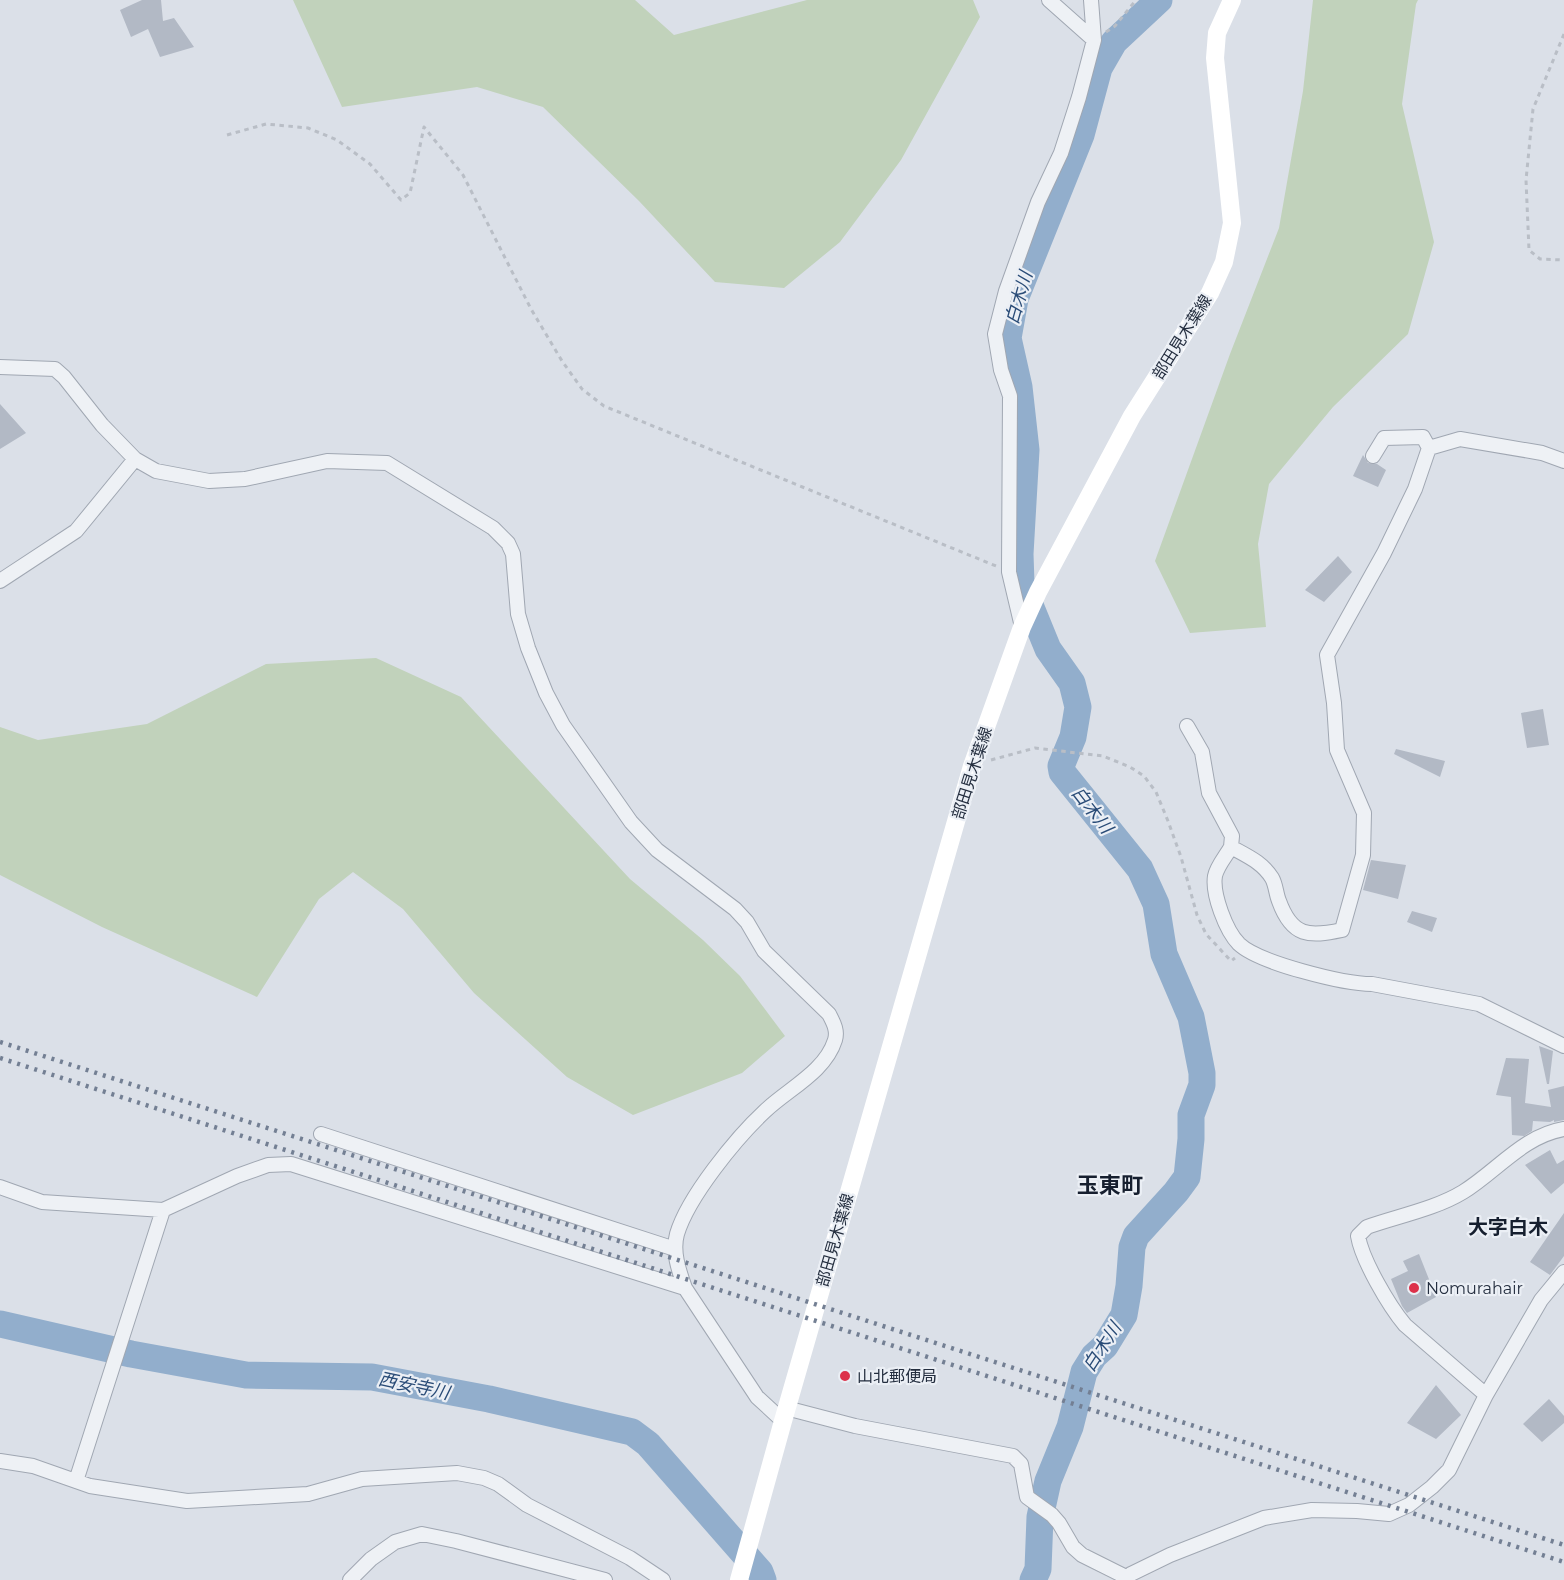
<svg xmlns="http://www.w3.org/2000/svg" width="1564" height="1580" font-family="Montserrat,'Noto Sans JP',sans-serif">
	<rect width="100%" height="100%" fill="#dbe0e8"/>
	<path fill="#c1d2bb" d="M293,0H635L674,35L807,0H973L980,17L901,160L840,242L784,288L715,282L639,201L543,107L477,87L342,107Z
		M1313,0H1418L1416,4L1402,104L1434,242L1408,334L1333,407L1269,484L1258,544L1266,627L1190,633L1155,561L1230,354L1279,228L1303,91Z
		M376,658L461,697L630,879L703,940L740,976L785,1036L742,1073L633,1115L567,1077L474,993L403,909L353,872L319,899L257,997L102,927L0,875V727L38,740L147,724L266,664Z"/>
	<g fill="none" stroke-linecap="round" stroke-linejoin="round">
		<path stroke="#92aecc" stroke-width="27" d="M0,1324L131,1354L246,1375L372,1377L489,1399L632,1432L648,1444L760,1572L763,1580
			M1033,1580L1038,1569L1040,1517L1048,1481L1070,1427L1084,1372L1094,1356L1105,1346L1124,1315L1129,1286L1132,1247L1136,1236L1176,1192L1187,1177L1191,1139V1115L1202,1085V1073L1191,1017L1164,954L1156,904L1140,869L1062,772L1061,766L1073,737L1078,707L1072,683L1048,649L1021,583L1020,554L1026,450L1019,387L1008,338L1015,299L1081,135L1099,68L1114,42L1159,0"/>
	</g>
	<path fill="#b2b9c5" d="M142,0H161L163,21L174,18L194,47L160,57L148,29L131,37L120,10Z
		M0,404L26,433L0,449Z
		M1363,455L1368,463L1377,464L1386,470L1378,487L1353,476Z
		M1338,556L1352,572L1324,602L1305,590Z
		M1543,709L1549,745L1527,748L1521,713Z
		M1396,749L1445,761L1440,777L1394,754Z
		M1371,860L1406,865L1398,899L1363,890Z
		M1412,911L1437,918L1432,932L1407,922Z
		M1539,1046L1553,1051L1549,1084H1547Z
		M1506,1058L1529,1059L1525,1103L1551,1107L1548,1090L1564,1086V1120L1554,1122V1120L1550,1122L1533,1121L1532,1131L1524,1136L1512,1135L1511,1097L1496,1095Z
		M1550,1150L1557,1164L1564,1160V1183L1551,1194L1525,1165Z
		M1564,1213V1256L1550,1275L1530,1262Z
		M1419,1254L1436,1297L1407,1313L1402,1306L1391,1279L1408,1271L1403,1261Z
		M1436,1385L1461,1415L1436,1439L1407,1423Z
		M1549,1399L1564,1416V1423L1542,1442L1523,1424Z"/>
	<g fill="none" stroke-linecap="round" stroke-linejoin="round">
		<g stroke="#a0a7b2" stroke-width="16">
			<path id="minor" d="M1049,0L1094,40
				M0,367L55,369L64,377L102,425L135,459L156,471L209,481L245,479L327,461L387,463L493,528L508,543L513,554L518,614L528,648L546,693L563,725L631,822L657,850L735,909L747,922L764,951L829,1014C833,1022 838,1030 835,1040C825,1072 788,1089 765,1111C736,1138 688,1197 677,1234C672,1252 679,1271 685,1288L757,1397L783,1421
				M1373,456L1384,438L1423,437L1429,448
				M1564,461L1542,453L1460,439L1429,448L1415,489L1384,553L1327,655L1334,703L1337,750L1364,813L1363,855L1342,930C1309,937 1292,937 1279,901C1276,894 1276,885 1272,878C1262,862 1247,856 1231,847C1226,856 1217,866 1215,876C1212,894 1226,931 1239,944C1259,963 1344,984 1372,984L1479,1004L1564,1046
				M0,581L76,531L135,459
				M1022,627L1009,572L1010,396L1001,370L995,334L1006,291L1038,202L1061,153L1079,97L1094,40L1091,0
				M1187,726L1202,752L1209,793L1232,836L1231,847
				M321,1134L675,1249
				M0,1187L42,1202L163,1210L237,1176L268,1165L291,1164L685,1288
				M1486,1395L1405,1325C1389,1306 1362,1260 1358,1236L1367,1227C1398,1216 1435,1209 1463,1192C1497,1171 1523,1136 1564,1129
				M786,1408L855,1426L1013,1456L1021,1464L1027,1497L1052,1515L1059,1523L1073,1547L1082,1555L1126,1577
				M0,1461L33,1466L90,1486L187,1501L308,1494L362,1479L457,1473L484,1478L498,1484L527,1505L630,1558L663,1580
				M76,1481L163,1210
				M350,1580L371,1559L395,1542L422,1534L456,1541L605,1580
				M1123,1580L1131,1574L1170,1555L1264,1518L1312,1510L1357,1511L1389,1514L1409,1505L1432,1487L1449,1470L1486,1395L1541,1300L1564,1272"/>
		</g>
		<path stroke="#b9bec6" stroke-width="3" stroke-dasharray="4.5 4.5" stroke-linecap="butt" d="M1106,32L1115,26L1136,0
			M1564,34L1533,109L1526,180L1529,250L1540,259L1564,260
			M227,135L266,124L308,128L337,140L370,164L401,200L410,193L424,127L463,175L531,309L562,361L582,389L604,406L996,566
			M991,760L1035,748L1103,756L1130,767L1144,776L1156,792L1168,821L1181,857L1197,915L1206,934L1231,961L1235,958"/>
		<use href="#minor" stroke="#eef1f5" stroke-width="14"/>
		<path stroke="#fff" stroke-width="18" d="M739,1580L783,1421L972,766L1022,627L1038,592L1132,416L1210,293L1224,262L1232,223L1215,58L1217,33L1232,0"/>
		<path stroke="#737f93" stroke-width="4.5" stroke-dasharray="3 6" stroke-linecap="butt" d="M0,1042L1564,1545
			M0,1058L1564,1562"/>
	</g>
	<g fill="#dc314a" stroke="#ebeff5" stroke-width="2">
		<circle cx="1414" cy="1288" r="6"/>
		<circle cx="845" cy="1376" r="6"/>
	</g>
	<g text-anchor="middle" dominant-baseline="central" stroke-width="4.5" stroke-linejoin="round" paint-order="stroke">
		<g font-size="16" fill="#242e3f" stroke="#ebeff5">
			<text transform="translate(1182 337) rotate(-58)">部田見木葉線</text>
			<text transform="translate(972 773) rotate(-72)">部田見木葉線</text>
			<text transform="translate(835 1240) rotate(-74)">部田見木葉線</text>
		</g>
		<g font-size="16" fill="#242e3f" stroke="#ebeff5" text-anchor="start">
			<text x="1426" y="1288">Nomurahair</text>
			<text x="857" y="1376">山北郵便局</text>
		</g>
		<g font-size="18" font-style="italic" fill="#2a4c77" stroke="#ebeff5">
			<text transform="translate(1019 298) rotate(-74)">白木川</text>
			<text transform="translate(1092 810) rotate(52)">白木川</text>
			<text transform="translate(1102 1347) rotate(-57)">白木川</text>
			<text transform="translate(414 1386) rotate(12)">西安寺川</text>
		</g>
		<g font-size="20" font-weight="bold" fill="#161f2f" stroke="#ebeff5">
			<text x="1508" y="1227">大字白木</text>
		</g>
		<g font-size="22" font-weight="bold" fill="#161f2f" stroke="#ebeff5">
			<text x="1110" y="1185">玉東町</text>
		</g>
	</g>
</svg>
